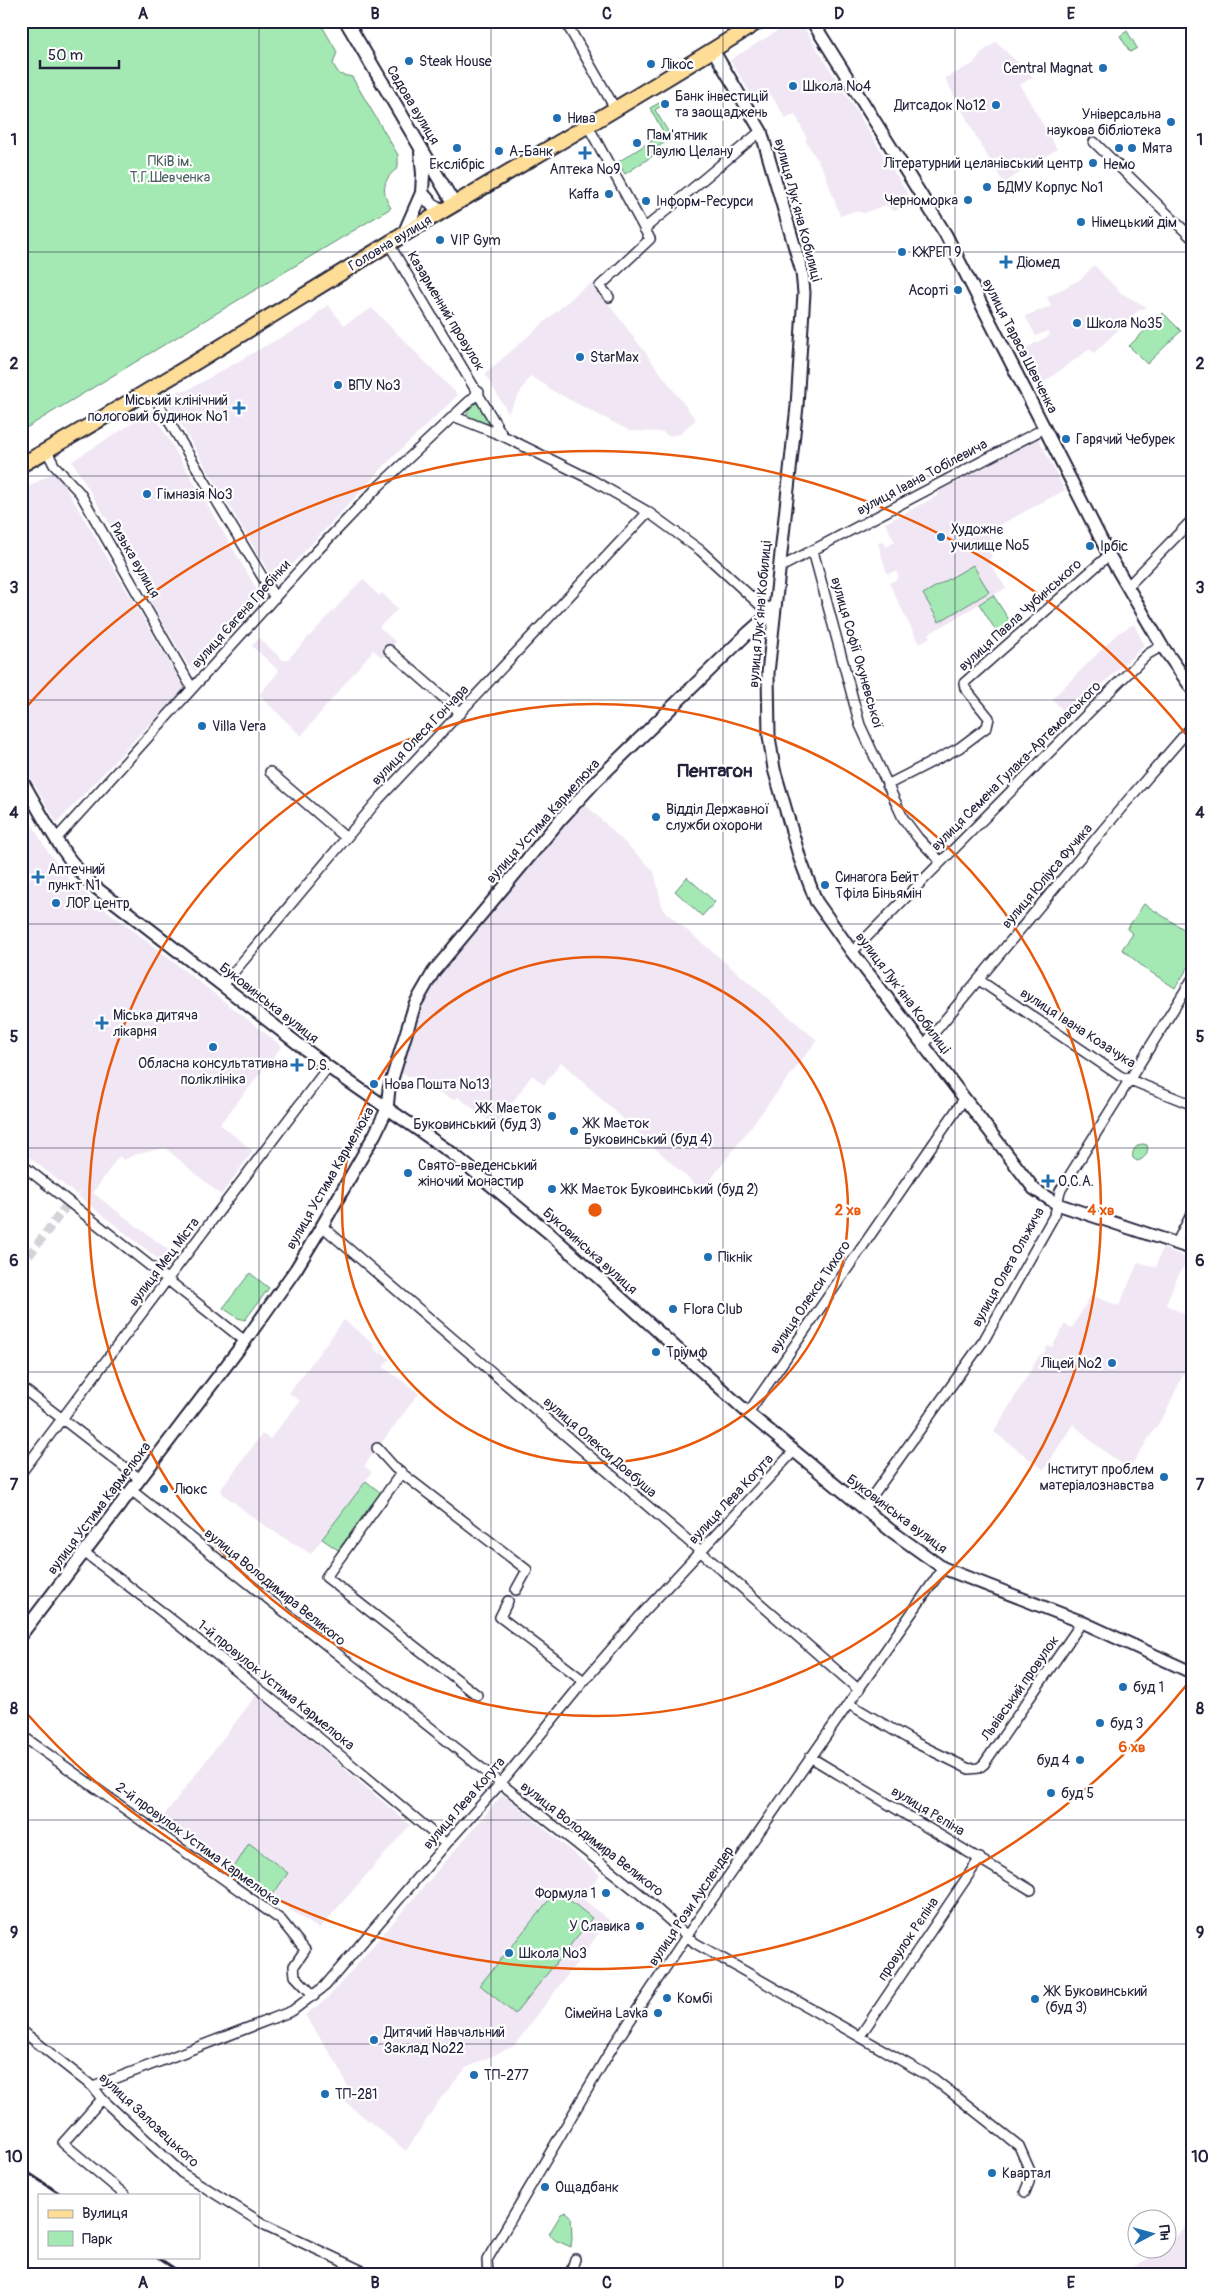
<svg xmlns="http://www.w3.org/2000/svg" width="1214" height="2296" font-family="Pangolin,sans-serif">
	<rect width="100%" height="100%" fill="#fff"/>
	<filter id="ink" filterUnits="userSpaceOnUse"><feTurbulence type="fractalNoise" baseFrequency=".02" numOctaves="2"/><feDisplacementMap in="SourceGraphic" scale="10" xChannelSelector="R" yChannelSelector="G"/><feConvolveMatrix kernelMatrix="1 2 1 2 8 2 1 2 1" color-interpolation-filters="sRGB"/></filter>
	<g filter="url(#ink)">
		<path fill="#f1e7f4" d="M793,21H800L913,202L894,211L885,205L865,213L855,211L840,216L824,171L805,140L807,139L795,114L786,119L771,95L757,104L730,60Z
			M996,42L1033,77L1020,85L1057,149L1004,183L981,146L945,78L973,64L982,52Z
			M1094,265L1121,293L1147,307L1138,311L1094,353L1090,349L1037,387L1019,352L1050,335L1048,331L1036,336L1025,316L1051,306L1047,297L1081,279Z
			M593,283L696,420L682,431V434L668,436L663,432L630,431L547,388V386L530,376L508,413L485,374L582,289Z
			M328,305L344,325L372,308L458,395L389,461L275,583L168,403L176,393L180,390L186,391L265,346L312,321L318,312Z
			M152,411L262,598L195,672L188,665L148,598L152,595L72,461Z
			M1038,438L1065,490L987,532L994,545L987,549L992,557L988,560L1006,588L929,634L930,637L919,644L889,583L899,578L896,571L887,574L878,543L884,541L886,547L895,542L885,523L939,495L937,491Z
			M56,471L185,689L141,733L57,823L21,762V491Z
			M363,579L379,596L382,593L398,609L379,627L396,642L383,658L373,650L301,736L259,695L279,671L252,646L259,638L283,660H287Z
			M1134,624L1143,642V647L1097,689L1070,718L1052,699L1118,633Z
			M580,799L654,871L663,910L817,1040L702,1191L561,1062L544,1085L532,1075L496,1126L458,1097L454,1100L412,1077L395,1071L416,1005L435,972Z
			M21,805L47,850L73,884L282,1046L220,1124L253,1151L221,1195L165,1148L134,1155L124,1160L119,1156L93,1193L175,1255L167,1266L78,1196L81,1191L77,1195L21,1151Z
			M1162,1248L1188,1258L1176,1280L1166,1305L1193,1318L1191,1335L1193,1353L1166,1412L1129,1469L1096,1445L1073,1424L1044,1470L994,1432L1039,1356L1043,1354L1048,1346L1052,1347L1065,1324L1072,1328L1091,1295L1119,1306L1138,1262L1156,1267Z
			M344,1320L375,1345L373,1347L380,1354L382,1352L390,1359L383,1367L419,1393L364,1466L372,1472L311,1554L263,1525L223,1494L221,1489L262,1434L270,1439L300,1401L289,1393Z
			M257,1694L410,1825L319,1929L159,1822Z
			M503,1794L600,1875L583,1899L609,1920L514,2046L466,2068L441,2098L406,2151L344,2101L349,2092L339,2067L305,2015L328,1998Z
			M1193,2218V2275H1120L1166,2248Z"/>
		<path fill="#a4e9b4" stroke="#638678" d="M21,21H319L337,52L333,64L339,74L352,77L398,155V168C382,179 381,193 391,208L21,431Z
			M1127,31L1137,48L1130,52L1120,36Z
			M659,103L661,106L655,110L672,138L651,151L654,155L625,174L618,162L664,133L650,108Z
			M1163,313L1181,331L1147,364L1129,346Z
			M475,403H479L490,425L468,417L467,411Z
			M973,565L989,592L939,622L923,594Z
			M993,595L1013,626L1000,637L979,604Z
			M687,877L715,902L702,916L675,891Z
			M1144,904L1193,935V960L1175,988L1143,967L1122,949L1133,934L1127,929Z
			M1143,1144L1147,1145C1149,1153 1145,1159 1137,1161L1133,1158C1131,1151 1137,1144 1143,1144Z
			M250,1273L269,1288L245,1320L238,1318L223,1308Z
			M366,1481L381,1493L338,1550L322,1539Z
			M249,1843L288,1873L271,1897L232,1871Z
			M557,1890L592,1918L515,2014L480,1985Z
			M566,2212L571,2216L572,2238L571,2247L555,2240L549,2234L561,2214Z"/>
		<g fill="none" stroke-linecap="round" stroke-linejoin="round">
			<path stroke="#6e8caf" stroke-width="3" d="M1188,2275L1193,2272"/>
			<path stroke="#d3d3d8" stroke-width="9" stroke-dasharray="9 4.5" stroke-linecap="butt" d="M21,1266L69,1202"/>
			<g stroke="#22223b" stroke-width="12">
				<path id="minor" d="M565,21L616,110
					M588,126L650,239L600,286L609,297
					M1094,142L1193,239
					M644,229L761,131
					M389,244L503,436
					M150,390L275,598
					M453,416L503,436L592,480L648,512L700,550L760,605L775,609
					M47,451L54,465L80,493L192,688
					M813,551L860,725L903,818L918,838L941,862
					M779,568L1045,428
					M1128,586L1193,519
					M389,650L461,713
					M270,772L345,837
					M887,785L959,748L987,727L989,718L965,688L964,683L1109,555
					M57,838L314,554L377,488L479,392
					M852,952L1117,684L1148,654L1162,646
					M979,980L1120,1076L1193,1105
					M223,985L379,799L648,512
					M924,1045L1123,806L1193,725
					M21,1164L245,1341
					M322,1226L700,1551L859,1690
					M1177,1242L1193,1211
					M21,1387L140,1479
					M748,1413L964,1099
					M377,1448L395,1468L527,1570L516,1590
					M402,1472L326,1577L477,1695
					M21,1473L328,1067
					M131,1490L640,1894L695,1943L934,2079L1019,2146L1030,2171L1029,2182L1025,2192
					M863,1509L984,1340L1055,1214L1060,1191L1193,978
					M85,1553C209,1646 328,1744 446,1844
					M508,1601L500,1617L584,1681
					M849,1704L914,1742L969,1769L979,1768L984,1764L1082,1622
					M21,1735L281,1920L305,1950L294,1966L295,1976L314,1996
					M810,1757L1031,1890
					M21,2030L93,2087L102,2099L182,2173L265,2225L371,2275
					M860,2036L980,1858
					M93,2087L292,2011L325,1986L446,1844L500,1784L584,1681L640,1616L794,1451
					M102,2099L63,2143L125,2195
					M488,2275L487,2260L613,2046L688,1934L943,1568
					M570,2275L575,2259"/>
			</g>
			<g stroke="#22223b" stroke-width="15">
				<path id="tertiary" d="M812,21L946,235L1109,555L1162,646L1193,690
					M713,50L761,131L802,272L804,293L797,406L768,673L769,736L774,769L800,859L816,901L852,952L1034,1189L1057,1204L1193,1249
					M21,779C43,816 62,858 95,887L328,1067L453,1154L548,1232L748,1413L890,1530L943,1568L1082,1622L1193,1673
					M21,1635L245,1341L296,1269L322,1226L375,1134L387,1109L389,1089L415,1004L434,971L560,820L594,783L749,632L775,609"/>
			</g>
			<g stroke="#22223b" stroke-width="16">
				<path id="secondary" d="M346,21L454,204
					M422,193L434,207L445,210
					M404,234L422,193L423,174L421,152"/>
			</g>
			<g stroke="#22223b" stroke-width="18">
				<path id="primary" d="M21,465C152,391 278,311 406,233C524,162 643,95 759,21"/>
			</g>
			<use href="#minor" stroke="#fff" stroke-width="9"/>
			<use href="#tertiary" stroke="#fff" stroke-width="11"/>
			<use href="#secondary" stroke="#fff" stroke-width="12"/>
			<use href="#primary" stroke="#fedd96" stroke-width="14"/>
			<path stroke="#22223b" stroke-width="3" d="M21,2168L62,2195
				M157,2257L184,2275"/>
		</g>
	</g>
	<path fill="none" stroke="#22223b" stroke-width="1" stroke-opacity="0.55" d="M259,21V2275M491,21V2275M723,21V2275M955,21V2275M21,252H1193M21,476H1193M21,700H1193M21,924H1193M21,1148H1193M21,1372H1193M21,1596H1193M21,1820H1193M21,2044H1193"/>
	<g fill="none" stroke="#e8590c" stroke-width="2.5">
		<circle cx="595" cy="1210" r="253"/>
		<circle cx="595" cy="1210" r="506"/>
		<path d="M1189 1682A759 759 0 0 1 22 1708M22 712A759 759 0 0 1 1189 738"/>
	</g>
	<g fill="#1f6fb2" stroke="#fff" stroke-width="2">
		<circle cx="409" cy="61" r="5"/>
		<circle cx="651" cy="64" r="5"/>
		<circle cx="1103" cy="68" r="5"/>
		<circle cx="793" cy="86" r="5"/>
		<circle cx="665" cy="104" r="5"/>
		<circle cx="996" cy="105" r="5"/>
		<circle cx="557" cy="118" r="5"/>
		<circle cx="1171" cy="122" r="5"/>
		<circle cx="637" cy="143" r="5"/>
		<circle cx="457" cy="148" r="5"/>
		<circle cx="1119" cy="148" r="5"/>
		<circle cx="1132" cy="148" r="5"/>
		<circle cx="499" cy="151" r="5"/>
		<path d="M582.5 145.5h5v5h5v5h-5v5h-5v-5h-5v-5h5z"/>
		<circle cx="1093" cy="163" r="5"/>
		<circle cx="987" cy="187" r="5"/>
		<circle cx="609" cy="194" r="5"/>
		<circle cx="968" cy="200" r="5"/>
		<circle cx="646" cy="201" r="5"/>
		<circle cx="1081" cy="222" r="5"/>
		<circle cx="440" cy="240" r="5"/>
		<circle cx="902" cy="252" r="5"/>
		<path d="M1003.5 254.5h5v5h5v5h-5v5h-5v-5h-5v-5h5z"/>
		<circle cx="958" cy="290" r="5"/>
		<circle cx="1077" cy="323" r="5"/>
		<circle cx="580" cy="357" r="5"/>
		<circle cx="338" cy="385" r="5"/>
		<path d="M236.5 400.5h5v5h5v5h-5v5h-5v-5h-5v-5h5z"/>
		<circle cx="1066" cy="439" r="5"/>
		<circle cx="147" cy="494" r="5"/>
		<circle cx="941" cy="537" r="5"/>
		<circle cx="1090" cy="546" r="5"/>
		<circle cx="202" cy="726" r="5"/>
		<circle cx="656" cy="817" r="5"/>
		<path d="M35.5 869.5h5v5h5v5h-5v5h-5v-5h-5v-5h5z"/>
		<circle cx="825" cy="885" r="5"/>
		<circle cx="56" cy="903" r="5"/>
		<path d="M99.5 1015.5h5v5h5v5h-5v5h-5v-5h-5v-5h5z"/>
		<circle cx="213" cy="1047" r="5"/>
		<path d="M294.5 1057.5h5v5h5v5h-5v5h-5v-5h-5v-5h5z"/>
		<circle cx="374" cy="1084" r="5"/>
		<circle cx="552" cy="1116" r="5"/>
		<circle cx="574" cy="1131" r="5"/>
		<circle cx="408" cy="1173" r="5"/>
		<path d="M1045.5 1173.5h5v5h5v5h-5v5h-5v-5h-5v-5h5z"/>
		<circle cx="552" cy="1189" r="5"/>
		<circle cx="708" cy="1257" r="5"/>
		<circle cx="673" cy="1309" r="5"/>
		<circle cx="656" cy="1352" r="5"/>
		<circle cx="1112" cy="1363" r="5"/>
		<circle cx="1164" cy="1477" r="5"/>
		<circle cx="164" cy="1489" r="5"/>
		<circle cx="1123" cy="1687" r="5"/>
		<circle cx="1100" cy="1723" r="5"/>
		<circle cx="1080" cy="1760" r="5"/>
		<circle cx="1051" cy="1793" r="5"/>
		<circle cx="606" cy="1893" r="5"/>
		<circle cx="640" cy="1926" r="5"/>
		<circle cx="509" cy="1953" r="5"/>
		<circle cx="667" cy="1998" r="5"/>
		<circle cx="1035" cy="1999" r="5"/>
		<circle cx="658" cy="2013" r="5"/>
		<circle cx="374" cy="2040" r="5"/>
		<circle cx="474" cy="2075" r="5"/>
		<circle cx="325" cy="2094" r="5"/>
		<circle cx="992" cy="2173" r="5"/>
		<circle cx="545" cy="2187" r="5"/>
	</g>
	<g text-anchor="middle" dominant-baseline="central" stroke-width="4.5" stroke-linejoin="round" paint-order="stroke">
		<g font-size="14" fill="#22223b" stroke="#fff" text-anchor="start">
			<text x="419" y="61">Steak House</text>
			<text x="661" y="64">Лікос</text>
			<text x="1093" y="68" text-anchor="end">Central Magnat</text>
			<text x="803" y="86">Школа №4</text>
			<text x="675" y="96">Банк інвестицій<tspan x="675" dy="16">та заощаджень</tspan></text>
			<text x="986" y="105" text-anchor="end">Дитсадок №12</text>
			<text x="1161" y="114" text-anchor="end">Універсальна<tspan x="1161" dy="16">наукова бібліотека</tspan></text>
			<text x="567" y="118">Нива</text>
			<text x="647" y="135">Пам'ятник<tspan x="647" dy="16">Паулю Целану</tspan></text>
			<text x="1142" y="148">Мята</text>
			<text x="509" y="151">А-Банк</text>
			<text x="1083" y="163" text-anchor="end">Літературний целанівський центр</text>
			<text x="457" y="164" text-anchor="middle">Екслібріс</text>
			<text x="1119" y="164" text-anchor="middle">Немо</text>
			<text x="585" y="169" text-anchor="middle">Аптека №9</text>
			<text x="997" y="187">БДМУ Корпус №1</text>
			<text x="599" y="194" text-anchor="end">Kaffa</text>
			<text x="958" y="200" text-anchor="end">Черноморка</text>
			<text x="656" y="201">Інформ-Ресурси</text>
			<text x="1091" y="222">Німецький дім</text>
			<text x="450" y="240">VIP Gym</text>
			<text x="912" y="252">КЖРЕП 9</text>
			<text x="1017" y="262">Діомед</text>
			<text x="948" y="290" text-anchor="end">Асорті</text>
			<text x="1087" y="323">Школа №35</text>
			<text x="590" y="357">StarMax</text>
			<text x="348" y="385">ВПУ №3</text>
			<text x="228" y="400" text-anchor="end">Міський клінічний<tspan x="228" dy="16">пологовий будинок №1</tspan></text>
			<text x="1076" y="439">Гарячий Чебурек</text>
			<text x="157" y="494">Гімназія №3</text>
			<text x="951" y="529">Художнє<tspan x="951" dy="16">училище №5</tspan></text>
			<text x="1100" y="546">Ірбіс</text>
			<text x="212" y="726">Villa Vera</text>
			<text x="666" y="809">Відділ Державної<tspan x="666" dy="16">служби охорони</tspan></text>
			<text x="48" y="869">Аптечний<tspan x="48" dy="16">пункт N1</tspan></text>
			<text x="835" y="877">Синагога Бейт<tspan x="835" dy="16">Тфіла Біньямін</tspan></text>
			<text x="66" y="903">ЛОР центр</text>
			<text x="113" y="1015">Міська дитяча<tspan x="113" dy="16">лікарня</tspan></text>
			<text x="213" y="1063" text-anchor="middle">Обласна консультативна<tspan x="213" dy="16">поліклініка</tspan></text>
			<text x="307" y="1065">D.S.</text>
			<text x="384" y="1084">Нова Пошта №13</text>
			<text x="542" y="1108" text-anchor="end">ЖК Маєток<tspan x="542" dy="16">Буковинський (буд 3)</tspan></text>
			<text x="584" y="1123">ЖК Маєток<tspan x="584" dy="16">Буковинський (буд 4)</tspan></text>
			<text x="418" y="1165">Свято-введенський<tspan x="418" dy="16">жіночий монастир</tspan></text>
			<text x="1058" y="1181">О.С.А.</text>
			<text x="562" y="1189">ЖК Маєток Буковинський (буд 2)</text>
			<text x="718" y="1257">Пікнік</text>
			<text x="683" y="1309">Flora Club</text>
			<text x="666" y="1352">Тріумф</text>
			<text x="1102" y="1363" text-anchor="end">Ліцей №2</text>
			<text x="1154" y="1469" text-anchor="end">Інститут проблем<tspan x="1154" dy="16">матеріалознавства</tspan></text>
			<text x="174" y="1489">Люкс</text>
			<text x="1133" y="1687">буд 1</text>
			<text x="1110" y="1723">буд 3</text>
			<text x="1070" y="1760" text-anchor="end">буд 4</text>
			<text x="1061" y="1793">буд 5</text>
			<text x="596" y="1893" text-anchor="end">Формула 1</text>
			<text x="630" y="1926" text-anchor="end">У Славика</text>
			<text x="519" y="1953">Школа №3</text>
			<text x="1045" y="1991">ЖК Буковинський<tspan x="1045" dy="16">(буд 3)</tspan></text>
			<text x="677" y="1998">Комбі</text>
			<text x="648" y="2013" text-anchor="end">Сімейна Lavka</text>
			<text x="384" y="2032">Дитячий Навчальний<tspan x="384" dy="16">Заклад №22</tspan></text>
			<text x="484" y="2075">ТП-277</text>
			<text x="335" y="2094">ТП-281</text>
			<text x="1002" y="2173">Квартал</text>
			<text x="555" y="2187">Ощадбанк</text>
		</g>
		<g font-size="14" fill="#22223b" stroke="#fff">
			<text transform="translate(413 105) rotate(59)">Садова вулиця</text>
			<text transform="translate(798 210) rotate(75)">вулиця Лукʼяна Кобилиці</text>
			<text transform="translate(390 243) rotate(-31)">Головна вулиця</text>
			<text transform="translate(446 311) rotate(59)">Казарменний провулок</text>
			<text transform="translate(1020 346) rotate(63)">вулиця Тараса Шевченка</text>
			<text transform="translate(922 477) rotate(-28)">вулиця Івана Тобілевича</text>
			<text transform="translate(135 560) rotate(60)">Ризька вулиця</text>
			<text transform="translate(241 614) rotate(-48)">вулиця Євгена Гребінки</text>
			<text transform="translate(760 614) rotate(-85)">вулиця Лукʼяна Кобилиці</text>
			<text transform="translate(1020 615) rotate(-42)">вулиця Павла Чубинського</text>
			<text transform="translate(857 653) rotate(74)">вулиця Софії Окуневської</text>
			<text transform="translate(420 735) rotate(-46)">вулиця Олеся Гончара</text>
			<text transform="translate(1016 766) rotate(-45)">вулиця Семена Гулака-Артемовського</text>
			<text transform="translate(543 821) rotate(-48)">вулиця Устима Кармелюка</text>
			<text transform="translate(1047 876) rotate(-50)">вулиця Юліуса Фучика</text>
			<text transform="translate(903 993) rotate(53)">вулиця Лукʼяна Кобилиці</text>
			<text transform="translate(269 1003) rotate(38)">Буковинська вулиця</text>
			<text transform="translate(1078 1028) rotate(33)">вулиця Івана Козачука</text>
			<text transform="translate(330 1178) rotate(-60)">вулиця Устима Кармелюка</text>
			<text transform="translate(590 1251) rotate(42)">Буковинська вулиця</text>
			<text transform="translate(164 1262) rotate(-53)">вулиця Мец Міста</text>
			<text transform="translate(1008 1267) rotate(-61)">вулиця Олега Ольжича</text>
			<text transform="translate(810 1297) rotate(-56)">вулиця Олекси Тихого</text>
			<text transform="translate(600 1447) rotate(41)">вулиця Олекси Довбуша</text>
			<text transform="translate(731 1499) rotate(-47)">вулиця Лева Когута</text>
			<text transform="translate(99 1508) rotate(-53)">вулиця Устима Кармелюка</text>
			<text transform="translate(897 1514) rotate(37)">Буковинська вулиця</text>
			<text transform="translate(275 1587) rotate(39)">вулиця Володимира Великого</text>
			<text transform="translate(276 1685) rotate(39)">1-й провулок Устима Кармелюка</text>
			<text transform="translate(1020 1688) rotate(-55)">Львівський провулок</text>
			<text transform="translate(464 1803) rotate(-49)">вулиця Лева Когута</text>
			<text transform="translate(928 1811) rotate(31)">вулиця Рєпіна</text>
			<text transform="translate(592 1839) rotate(38)">вулиця Володимира Великого</text>
			<text transform="translate(198 1844) rotate(36)">2-й провулок Устима Кармелюка</text>
			<text transform="translate(691 1906) rotate(-56)">вулиця Рози Ауслендер</text>
			<text transform="translate(908 1939) rotate(-56)">провулок Рєпіна</text>
			<text transform="translate(149 2120) rotate(43)">вулиця Залозецького</text>
		</g>
		<g font-size="14" fill="#495e5f" stroke="#fff">
			<text x="170" y="161">ПКіВ ім.<tspan x="170" dy="16">Т.Г.Шевченка</tspan></text>
		</g>
		<g font-size="19" font-weight="bold" fill="#22223b" stroke="#fff">
			<text x="715" y="771">Пентагон</text>
		</g>
	</g>
	<circle cx="595" cy="1210" r="8" fill="#e8590c" stroke="#fff" stroke-width="2.5"/>
	<g font-size="15" text-anchor="middle" font-weight="bold" fill="#e8590c" stroke="#fff" stroke-width="4.5" stroke-linejoin="round" paint-order="stroke">
		<text x="848" y="1215">2 хв</text>
		<text x="1101" y="1215">4 хв</text>
		<text x="1132" y="1752">6 хв</text>
	</g>
	<rect width="1214" height="2296" fill="none" stroke="#fff" stroke-width="55"/>
	<rect x="38" y="2194" width="162" height="65" fill="#ffffff" stroke="#a7a7b1"/>
	<rect x="48" y="2210" width="25" height="8" fill="#fedd96" stroke="#a7a7b1"/>
	<text x="82" y="2218" font-size="15" fill="#22223b">Вулиця</text>
	<rect x="48" y="2231" width="25" height="15" fill="#a4e9b4" stroke="#a7a7b1"/>
	<text x="82" y="2244" font-size="15" fill="#22223b">Парк</text>
	<g transform="translate(1152 2234) rotate(84)"><circle r="24" fill="#ffffff" stroke="#a7a7b1"/>
	<path d="M0-4L9 19L0 12L-9 19Z" fill="#1f6fb2"/>
	<text y="-8" font-size="14" font-weight="bold" text-anchor="middle" fill="#22223b">Пн</text>
	</g>
	<path d="M40 60v8h79v-8" fill="none" stroke="#22223b" stroke-width="2.5"/>
	<text x="48" y="60" font-size="15" fill="#22223b" stroke="#ffffff" stroke-width="4" paint-order="stroke">50 m</text>
	<rect x="28" y="28" width="1158" height="2240" fill="none" stroke="#22223b" stroke-width="2"/>
	<g font-size="16" text-anchor="middle" font-weight="bold" fill="#22223b">
		<text x="143" y="19">A</text>
		<text x="375" y="19">B</text>
		<text x="607" y="19">C</text>
		<text x="839" y="19">D</text>
		<text x="1071" y="19">E</text>
		<text x="14" y="145">1</text>
		<text x="1200" y="145">1</text>
		<text x="14" y="369">2</text>
		<text x="1200" y="369">2</text>
		<text x="14" y="593">3</text>
		<text x="1200" y="593">3</text>
		<text x="14" y="818">4</text>
		<text x="1200" y="818">4</text>
		<text x="14" y="1042">5</text>
		<text x="1200" y="1042">5</text>
		<text x="14" y="1266">6</text>
		<text x="1200" y="1266">6</text>
		<text x="14" y="1490">7</text>
		<text x="1200" y="1490">7</text>
		<text x="14" y="1714">8</text>
		<text x="1200" y="1714">8</text>
		<text x="14" y="1938">9</text>
		<text x="1200" y="1938">9</text>
		<text x="14" y="2162">10</text>
		<text x="1200" y="2162">10</text>
		<text x="143" y="2288">A</text>
		<text x="375" y="2288">B</text>
		<text x="607" y="2288">C</text>
		<text x="839" y="2288">D</text>
		<text x="1071" y="2288">E</text>
	</g>
</svg>
